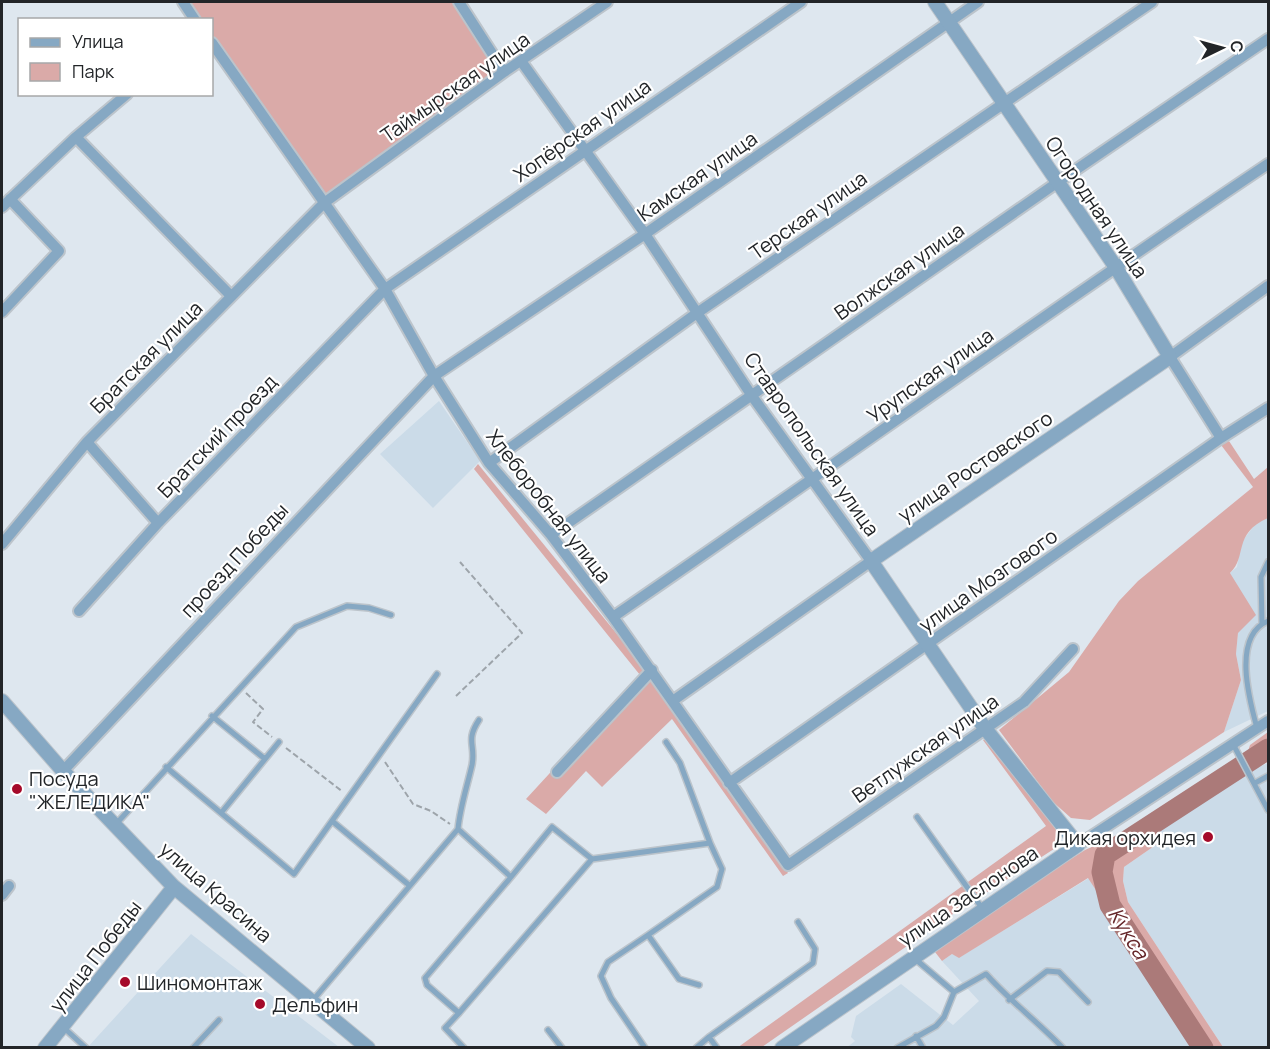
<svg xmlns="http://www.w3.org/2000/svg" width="1270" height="1049" font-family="Manrope,sans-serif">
	<rect width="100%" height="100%" fill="#dee7ef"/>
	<path fill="#cbdbe8" d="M439,401L480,461L433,508L380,454Z
		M1268,518V711L1224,732L1241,680L1236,654L1238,633L1230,573L1237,567L1241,543L1256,523Z
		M1268,763V1047H1223L1128,902L1123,881L1124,867L1160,842L1153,830L1240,775Z
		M1089,878L1198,1047L846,1048L855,1041L851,1037L856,1016L901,984L953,1025L979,1001L942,961L952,954L960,957Z
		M191,934L339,1047L87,1048Z"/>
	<path fill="#daaaa8" d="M187,2H456L499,69L325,197L212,37V20L200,19Z
		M1229,441L1254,479L1268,467V518C1232,534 1248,556 1230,573L1256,615L1238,633L1236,654L1241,680L1224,732L1090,820L1071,818L1052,801L999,730L1069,672L1119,601L1138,581L1253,487L1221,445Z
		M478,464L657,683L788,873L783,876L672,719L602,787L586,771L546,814L526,799L640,675L474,469Z
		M1268,732V744L1249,758L1247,754L1250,745Z
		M989,737L1055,827L1059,840L1057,847L953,914L762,1047L737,1048L1046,826L983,740Z
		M1148,821L1104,851L1098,861L1103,901L1088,878L959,958L952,954L942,961L935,952L945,940L1085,850Z
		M1153,830L1160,842L1124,867L1123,881L1128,902L1223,1047H1209L1117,905L1108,878V863L1121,849Z"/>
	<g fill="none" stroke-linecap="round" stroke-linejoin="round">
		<path stroke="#ab7a79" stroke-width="21" d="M1203,1048L1110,905L1102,872L1105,855L1268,749"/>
		<g stroke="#bcc4cb" stroke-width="8">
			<path id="service" d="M1262,624L1261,577L1268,562
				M212,716L265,759
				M1257,728C1249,699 1232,636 1268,621
				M666,742L680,763L710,843
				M1233,744L1268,810
				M166,767L294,874L437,674
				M1255,783L1268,776
				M221,813L279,742
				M917,817L982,908
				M332,821L409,885
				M116,824L296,627L347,606L369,608L391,615
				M458,829L511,877L425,978L427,985L459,1013L592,859L710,843L722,869L717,887L648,935L679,979L699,985
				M511,877L552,827L592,859
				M914,958L954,992
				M313,1000L458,829C460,807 467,787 472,765C476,745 465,741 479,720
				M1009,1000L1047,971L1059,972L1088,1002
				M459,1013L445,1028L464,1048
				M63,1027L86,1048
				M548,1030L562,1048
				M916,1036L923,1048
				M193,1048L219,1020
				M645,1048L611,998L601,976L608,962L648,935
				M696,1048L709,1037
				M717,1048L709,1037L813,963L815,949L798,922
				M897,1048L936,1026L944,1017L954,992L986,974C1010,1001 1038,1022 1063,1048"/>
		</g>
		<g stroke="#bcc4cb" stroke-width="14">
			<path id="minor" d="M183,2L195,20
				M459,2L504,72
				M212,43L385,289L434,376L489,463L551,535L613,617L788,865L1024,702L1073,649
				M521,61L645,234L752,396L871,561L674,700
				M76,137L231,296
				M2,207L76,137L127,94
				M2,312L59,251L10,199
				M1221,438L1170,357L1268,286
				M87,442L158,523
				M489,463L697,313L1152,2
				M551,535L1058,182L1268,39
				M2,544L87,442L324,203L504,72L607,2
				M79,611L158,523L385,289L801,2
				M613,617C832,467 1048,311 1268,164
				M63,771L434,376L645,234L978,2
				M557,772L652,670
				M729,783L1221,438L1268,408
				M1078,845L1268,721
				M2,895L9,886"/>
		</g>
		<g stroke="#bcc4cb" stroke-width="16">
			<path id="tertiary" d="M2,701L63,771L174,887L368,1048
				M45,1048L174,887
				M782,1048L1078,845L984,727L871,561L1170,357L1115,266L935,2"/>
		</g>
		<path stroke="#9da4aa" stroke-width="2" stroke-dasharray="6 3" stroke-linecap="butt" d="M246,693L263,709L253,722L272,737
			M456,696L522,633L460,562
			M286,748L343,792
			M385,762L413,804L431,811L450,824"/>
		<use href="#service" stroke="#86a8c3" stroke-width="5"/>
		<use href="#minor" stroke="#86a8c3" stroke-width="10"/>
		<use href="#tertiary" stroke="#86a8c3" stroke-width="14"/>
	</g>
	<g fill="#a50a2a" stroke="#fff" stroke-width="2">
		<circle cx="17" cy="789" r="6"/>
		<circle cx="1208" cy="837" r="6"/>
		<circle cx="125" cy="982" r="6"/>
		<circle cx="260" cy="1004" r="6"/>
	</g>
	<g text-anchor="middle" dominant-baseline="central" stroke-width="4.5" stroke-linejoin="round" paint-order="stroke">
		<g font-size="20" fill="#222528" stroke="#fff">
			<text transform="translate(455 87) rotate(-35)">Таймырская улица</text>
			<text transform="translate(582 130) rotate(-35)">Хопёрская улица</text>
			<text transform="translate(697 176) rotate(-35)">Камская улица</text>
			<text transform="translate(1097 207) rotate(56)">Огородная улица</text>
			<text transform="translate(808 215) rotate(-35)">Терская улица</text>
			<text transform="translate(899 271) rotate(-35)">Волжская улица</text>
			<text transform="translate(146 357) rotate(-45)">Братская улица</text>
			<text transform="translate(930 375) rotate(-35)">Урупская улица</text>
			<text transform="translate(217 436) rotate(-46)">Братский проезд</text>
			<text transform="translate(812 444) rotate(55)">Ставропольская улица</text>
			<text transform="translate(975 466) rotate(-34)">улица Ростовского</text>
			<text transform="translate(549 506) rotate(52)">Хлеборобная улица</text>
			<text transform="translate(234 560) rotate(-47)">проезд Победы</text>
			<text transform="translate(988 580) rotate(-35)">улица Мозгового</text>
			<text transform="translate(925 748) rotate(-35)">Ветлужская улица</text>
			<text transform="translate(216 892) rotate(41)">улица Красина</text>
			<text transform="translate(968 896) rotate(-34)">улица Заслонова</text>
			<text transform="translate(95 956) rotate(-52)">улица Победы</text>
		</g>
		<g font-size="20" fill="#222528" stroke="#fff" text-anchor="start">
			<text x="29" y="778">Посуда<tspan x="29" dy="23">"ЖЕЛЕДИКА"</tspan></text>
			<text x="1196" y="837" text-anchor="end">Дикая орхидея</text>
			<text x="137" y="982">Шиномонтаж</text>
			<text x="272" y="1004">Дельфин</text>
		</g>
		<g font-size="21" font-style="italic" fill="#652629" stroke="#fff">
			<text transform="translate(1129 933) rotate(58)">Кукса</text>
		</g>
	</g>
	<rect width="1270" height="1049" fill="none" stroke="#222528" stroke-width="6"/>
	<rect x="18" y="18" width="195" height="78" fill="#ffffff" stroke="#a7a8a9" stroke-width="1.5"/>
	<rect x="30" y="38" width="30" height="9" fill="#86a8c3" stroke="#a7a8a9" stroke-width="1.5"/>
	<text x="72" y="48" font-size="18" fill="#222528">Улица</text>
	<rect x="30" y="63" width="30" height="18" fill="#daaaa8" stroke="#a7a8a9" stroke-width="1.5"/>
	<text x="72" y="78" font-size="18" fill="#222528">Парк</text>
	<g transform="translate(1222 48) rotate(85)" stroke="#ffffff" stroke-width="4.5" paint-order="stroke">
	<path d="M0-4.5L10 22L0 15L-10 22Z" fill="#222528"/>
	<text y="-9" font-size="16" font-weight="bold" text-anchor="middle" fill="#222528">С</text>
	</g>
</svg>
